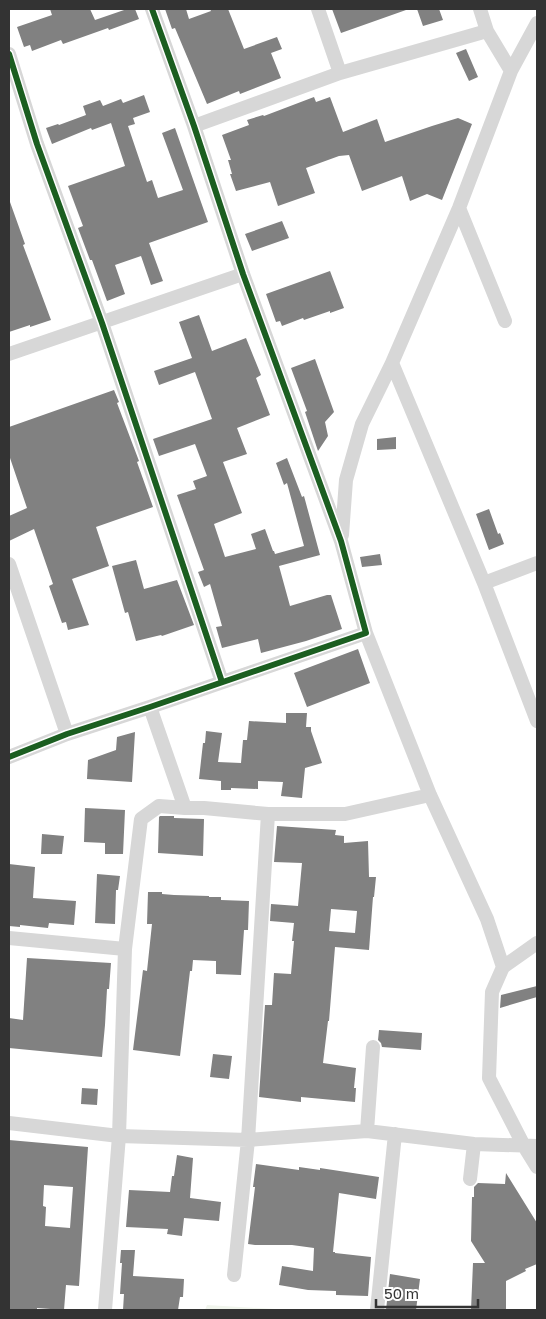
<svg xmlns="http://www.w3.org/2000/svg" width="546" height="1319" font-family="'Golos Text',sans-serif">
	<rect width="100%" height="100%" fill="#fff"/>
	<path fill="#f1f5ed" d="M207,1305L292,1310H205Z"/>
	<path fill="#818181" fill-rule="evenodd" d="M50,9H90L95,20L127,9H135L139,19L109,30L108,28L63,44L61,40L32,51L30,45L24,47L17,27L52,15Z
		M165,9H186L189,19L211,11L210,9H228L244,49L277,37L282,49L271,53L281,78L240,94L239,91L207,104L175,28L172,29Z
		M332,9H406V10L341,33Z
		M417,9H439L443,20L423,26Z
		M466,49L478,77L469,81L456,53Z
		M144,95L150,112L133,118L135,124L128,126L147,182L152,180L158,198L183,190L162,133L175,128L208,222L149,243L163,281L151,285L141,256L115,265L125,294L107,301L92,260H90L78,228L83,226L68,186L125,166L111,123L92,130L91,128L52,144L46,128L58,124L59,125L86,115L83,106L100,100L103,106L121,99L123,103Z
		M314,97L316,102L330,97L343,132L377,119L385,142L432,126L458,118L472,124L442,200L427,194L410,201L402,176L362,191L349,155L339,156L306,168L315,193L278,206L270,182L236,191L230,174H232L228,160H231L222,135L249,125L247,120L263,115L264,116Z
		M9,202H10L25,244L23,245L51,320L30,327V325L9,332Z
		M282,221L289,238L252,251L245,234Z
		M330,271L344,308L330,313V311L304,320L303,318L282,326L280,321L276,322L266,294Z
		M199,315L212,351L246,338L261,375L256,378L270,415L237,428L247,454L223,462L242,513L214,524L225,557L256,549L251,534L265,529L273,551H274L275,554L304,546L287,483L284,485L276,463L287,458L302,497L304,496L320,555L279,566L290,606L327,595H331L342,629L306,641L261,653L258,639L222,648L216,627L222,626L210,584L204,587L198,572L204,570L177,495L196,489L193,481L207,476L195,444L159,456L153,439L212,419L195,372L159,385L154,371L192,358L179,322Z
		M315,359L334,412L325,422L328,436L318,451L305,412L307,411L291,368Z
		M114,390L119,402L117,403L139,461L137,462L153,507L96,527L109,566L72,579L89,625L68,630L66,622L62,623L49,586L53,584L34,529L9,541V516L27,508L9,455V427Z
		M396,437V449L377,450V439Z
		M489,509L498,534L500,533L504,544L489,550L476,514Z
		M380,554L382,565L362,567L360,557Z
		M136,560L144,589L177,580L194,625L162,636L161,635L136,641L128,612L125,613L112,566Z
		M358,649L370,683L307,707L294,673Z
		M286,713H307L306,727H311V731L322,763L305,768L302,798L281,796L283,782L258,781V789L231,788V790H221V781L199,779L203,743H205L206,731L222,733L218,762L241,763L243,740H247L249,721L286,723Z
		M135,732L132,782L87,779L88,760L116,750L117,737Z
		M85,808L125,810L123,854H105V843L84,842Z
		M160,816H174V818L204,819L203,856L158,853L159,817Z
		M277,826L336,830L335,835L344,836V843L368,841L369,877H376L374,897H373L369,950L335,947L329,1021H328L323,1063L356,1068L354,1088H356L355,1102L301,1097V1102L259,1097L265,1005H272L274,973L291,974L294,941H292L294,923L270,921L271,904L298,906L302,863L274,862ZM331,909L357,911L355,933L329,931Z
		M42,834L64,836L62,854H41Z
		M9,864L35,867L33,898L76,901L74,925L49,923L48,928L20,925V927L9,926Z
		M97,874L120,876L118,890H116L115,924L95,923Z
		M148,892H162V894L174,895L209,896V897H221V900L249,901L248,930H244L241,975L216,974V961L193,960L192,971H190L180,1056L133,1050L143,970L147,971L152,924H147Z
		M27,958L111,963L109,989H107L105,1025L102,1057L9,1048V1018L23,1020Z
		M537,986V997L500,1008L501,995Z
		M379,1030L422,1033L421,1050L382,1047L381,1043L378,1040Z
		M213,1054L232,1056L229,1079L210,1077Z
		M82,1088L98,1089L97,1105L81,1104Z
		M9,1140L88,1147L79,1286L66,1285L64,1310L37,1308V1310H9ZM44,1185L73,1187L70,1228L45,1226L46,1207L43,1206Z
		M177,1155L193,1158L190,1198L221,1202L219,1221L184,1218L182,1236L167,1234L168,1229L126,1227L129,1190L170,1192L172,1176H174Z
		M256,1164L299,1170V1167L320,1170V1168L379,1177L376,1199L339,1193L333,1252H335V1253L371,1257L368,1296L336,1295V1291L308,1290L279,1285L282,1266L313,1271L314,1248L292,1245H255L248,1244L255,1187H253Z
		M506,1173L537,1223V1264L525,1269L526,1271L506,1281V1310H471L473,1263H485L471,1241L472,1197H474V1187L478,1183L505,1184Z
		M121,1250H135L133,1276L184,1279L183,1297H180L178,1310H123L124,1294H120L122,1263H120Z
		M390,1274L420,1279L416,1310H386Z"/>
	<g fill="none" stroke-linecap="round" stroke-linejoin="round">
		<path stroke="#d7d7d7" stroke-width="14" d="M152,9L194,126L243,274L341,541L366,633L430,795L487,919L503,967L537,943
			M318,9L340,73
			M480,9L487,31L511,71
			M9,54L37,144L102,323L222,682
			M194,126L340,73L487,31
			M459,208L505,321
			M9,354L243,274
			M392,363L484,583L537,721
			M342,535L346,480L362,424L392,363L459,208L511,71L537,23
			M9,564L67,734
			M484,583L537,563
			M150,707L185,808H204L268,814H345L430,795
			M9,757L67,734L150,707L366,633
			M9,938L125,949
			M503,967L492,992L489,1078L524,1146L537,1167
			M9,1123L119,1136L248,1140L367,1131L474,1144L537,1146
			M367,1131L373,1047
			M470,1179L474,1144
			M234,1275L248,1140L268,814
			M105,1310L119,1136L125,949L141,819L159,806L185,808
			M377,1310L395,1134"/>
		<g stroke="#fff" stroke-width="9">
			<path id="cycleway" d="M9,54L37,144L102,323L222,682
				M9,757L67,734L150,707L366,633L341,541L243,274L194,126L152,9"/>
		</g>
		<use href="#cycleway" stroke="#1b5e20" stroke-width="6"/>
	</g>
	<rect width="546" height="1319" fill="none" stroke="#333333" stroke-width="20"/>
	<path d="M376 1299v8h102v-8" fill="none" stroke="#333333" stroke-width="2.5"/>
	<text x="384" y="1299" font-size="15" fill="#333333" stroke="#ffffff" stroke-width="4" paint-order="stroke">50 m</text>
</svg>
